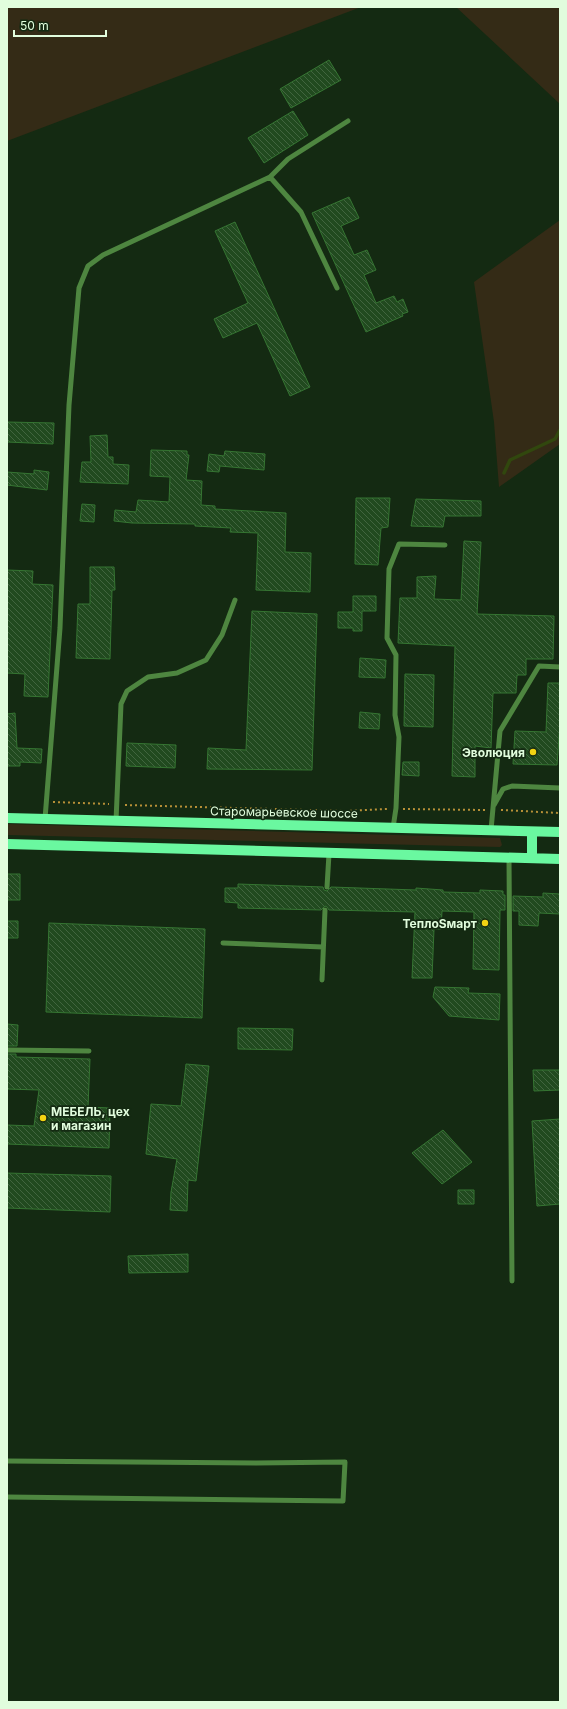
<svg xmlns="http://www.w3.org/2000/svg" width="567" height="1709" font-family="Inter,sans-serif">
	<defs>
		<pattern id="building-back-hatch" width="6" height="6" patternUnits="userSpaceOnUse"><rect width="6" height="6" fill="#214a1f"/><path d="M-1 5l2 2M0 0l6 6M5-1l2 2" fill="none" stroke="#41653f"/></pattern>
	</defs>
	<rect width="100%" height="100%" fill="#142a12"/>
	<path fill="#342b16" d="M7,7H361L7,141Z
		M456,7H560V104Z
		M560,220V444L499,487L494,422L474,282Z
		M7,824L500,838L502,845L500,847L7,835Z"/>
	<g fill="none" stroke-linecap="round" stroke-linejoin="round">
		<path stroke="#31470e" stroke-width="3.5" d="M504,473L510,460L555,439L560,430"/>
	</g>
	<path fill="url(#building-back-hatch)" stroke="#357532" d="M329,60L341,80L291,108L280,89Z
		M293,111L308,135L264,163L248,138Z
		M349,197L359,218L341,226L354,255L367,250L376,270L364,275L376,303L394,296L397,302L403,299L408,312L402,314L403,316L366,332L312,213Z
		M235,222L310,387L290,396L257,323L223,338L214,319L248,303L215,231Z
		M7,422L54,423L53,444L7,442Z
		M107,435L108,457H113V464L129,465L128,484L80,482L82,462H91L90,436Z
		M151,450L187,451V455H189L186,480L202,481L201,505L215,506V509L286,513L285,552L311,553L310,592L256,590L258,533L230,532L231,528L195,526V524L132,523L114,521L115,510L136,512L138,500L169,502L170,477L150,476Z
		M225,451L265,454L264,470L220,466L219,472L207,471L209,454L224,456Z
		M34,470L49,472L47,490L7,485V472L34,474Z
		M356,498H390L388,527L381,528L378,565L355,564Z
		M416,499L481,501V516H445L443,527L411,526Z
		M82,504L95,505L94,522L80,521Z
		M464,541L481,542L477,614L554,616L553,659H526V675H517L516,693H493L491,748L475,746V777L452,776L455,646L398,643L400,598H417V577L436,576L434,599L461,600Z
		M90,567H114L115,590H112L110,659L76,658L78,604H90Z
		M7,570L33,571L32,584L53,585L48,697L24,696L25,674L7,673Z
		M353,596H376V611H362V631H353V628H338V612H353Z
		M252,611L317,614L312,770L207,769L208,748L246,750Z
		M360,658L386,660L385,678L359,677Z
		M405,674L434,675L433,727L404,726Z
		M548,683H560V724L557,765L513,764L515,731L546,732Z
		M360,712L380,714L379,729L359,728Z
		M15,713L17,748L42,749L41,763L20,762V766H7V714Z
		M127,743L176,745L175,768L126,766Z
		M403,762H419V776L402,775Z
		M7,874H20V900H7Z
		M238,884L323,887L324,890L327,891L331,887L416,890V888L443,890V892L480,893V890L503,891V895H505V910H500L499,970L473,969L474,912L442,911L441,929H434L432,978H412L415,912L329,910L327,907L325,906L321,910L238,908V903L225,902V888H238Z
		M543,893L560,894V914L539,913L538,926L519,925V911H513V896L543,897Z
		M7,921H18V938H7Z
		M49,923L205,929L202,1018L46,1012Z
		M435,987L469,988L468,993L500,994L499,1020L449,1016L433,997Z
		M7,1024L18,1025L17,1046H7Z
		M238,1028L293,1029L292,1050L238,1049Z
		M7,1054H16V1057L90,1059L88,1107L110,1108L109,1148L7,1144V1125L34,1126L39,1090L7,1089Z
		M186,1064L209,1066L196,1181L188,1180L187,1211L170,1210L171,1192L177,1159L146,1154L151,1104L181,1106Z
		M533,1070H560V1090L534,1091Z
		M560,1119V1204L537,1206L532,1121Z
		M443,1130L472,1162L442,1184L412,1153Z
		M7,1173L111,1176L110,1212L7,1208Z
		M458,1190H474V1204H458Z
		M188,1254V1272L129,1273L128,1256Z"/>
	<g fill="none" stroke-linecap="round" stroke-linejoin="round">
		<path stroke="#b79037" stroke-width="2" stroke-dasharray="2 3" stroke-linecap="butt" d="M53,802L109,804
			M125,805L345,811L387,809
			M403,809L485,810
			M501,810L560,813"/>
		<path stroke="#4e8640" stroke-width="5" d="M270,177L301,212L337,288
			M494,805L503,789L512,786L560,788
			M45,819L60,628L69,405L79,288L88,266L103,255L270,177L288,159L348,121
			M116,821L121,704L127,691L148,677L177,673L206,660L222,635L235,600
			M393,828L396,808L399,737L395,715L396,655L387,638L389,569L399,544L445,545
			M491,830L500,731L539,666L560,667
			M509,858L512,1281
			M327,887L329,854
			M223,943L323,947
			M322,980L325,910
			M7,1050L89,1051
			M7,1461L256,1463L345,1462L343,1501L7,1497"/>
		<path stroke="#6af8a0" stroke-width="10" d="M7,818L560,832
			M532,832V858
			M7,844L560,859"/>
	</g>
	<g fill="#f3d313" stroke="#142a12" stroke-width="1.5">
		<circle cx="533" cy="752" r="4"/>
		<circle cx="485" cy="923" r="4"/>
		<circle cx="43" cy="1118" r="4"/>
	</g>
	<g text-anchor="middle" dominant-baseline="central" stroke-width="3.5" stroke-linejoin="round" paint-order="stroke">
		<g font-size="12" font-weight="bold" fill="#e1fddd" stroke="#142a12" text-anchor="end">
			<text x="525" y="752">Эволюция</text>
			<text x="477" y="923">ТеплоSмарт</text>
			<text x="51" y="1111" text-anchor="start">МЕБЕЛЬ, цех<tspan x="51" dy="14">и магазин</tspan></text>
		</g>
		<g font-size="12" fill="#e1fddd" stroke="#142a12">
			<text transform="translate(284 812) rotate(1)">Старомарьевское шоссе</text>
		</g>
	</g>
	<rect width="567" height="1709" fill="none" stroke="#e1fddd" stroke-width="16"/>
	<path d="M14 30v6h92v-6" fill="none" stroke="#e1fddd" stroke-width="2"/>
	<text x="20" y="30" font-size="12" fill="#e1fddd" stroke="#142a12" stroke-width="3" paint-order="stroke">50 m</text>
</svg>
